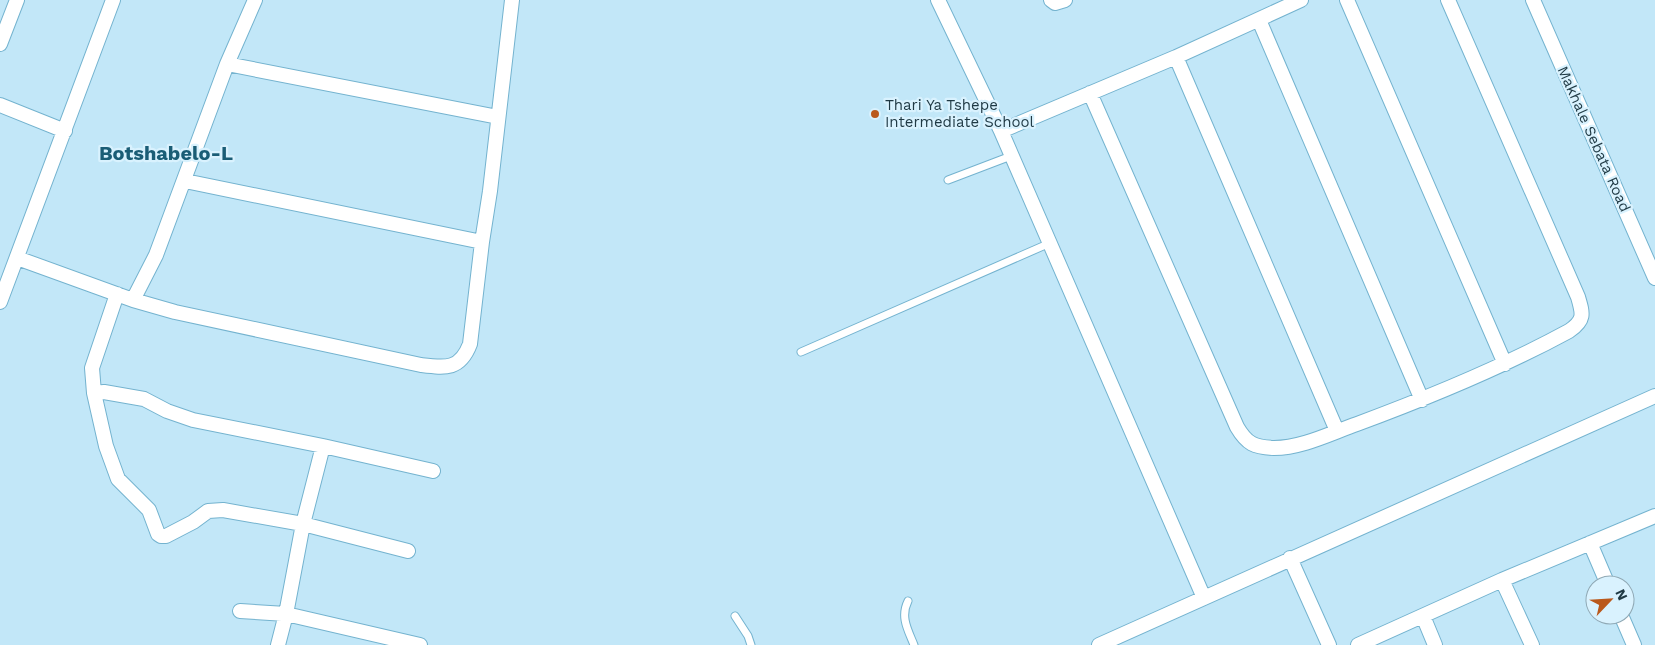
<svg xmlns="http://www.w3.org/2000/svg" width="1655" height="645" font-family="'Work Sans',sans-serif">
	<rect width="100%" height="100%" fill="#c2e7f8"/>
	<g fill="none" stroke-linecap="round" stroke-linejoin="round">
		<g stroke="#74b3cf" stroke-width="9">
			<path id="lane" d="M948,180L1011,156
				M801,352L1050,243
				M908,601C900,617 908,630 914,645
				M735,616L748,636L751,645"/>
		</g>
		<g stroke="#74b3cf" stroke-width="16">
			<path id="street" d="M938,0L1001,131L1204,598
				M1051,0L1055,3L1065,0
				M1347,0L1505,364
				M1533,0L1655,278
				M1259,20L1422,400
				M0,44L17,0
				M1176,57L1337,431
				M227,64L498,117
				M1090,93L1237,427C1247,444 1254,447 1274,448C1302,448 1331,433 1357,424C1430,397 1501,368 1569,331C1585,320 1583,314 1578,297L1448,0
				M0,105L65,131
				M1001,131L1176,57L1301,0
				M185,181L482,242
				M17,258L133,300L175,312L421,365C446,368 460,370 470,344L482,242L490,191L512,0
				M117,294L92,368L94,393L106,446L118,479L149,510L158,534L161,536H166L193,522L208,511L223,510L303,524L408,551
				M133,300L156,255L227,64L255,0
				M0,302L113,0
				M94,393L104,392L144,399L167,411L193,420L323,446L433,471
				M1590,543L1608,585
				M1290,558L1329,645
				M1502,580L1532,645
				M240,611L286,614L420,645
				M1621,615L1634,645
				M1423,616L1435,645
				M278,645L286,614L303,524L323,446
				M1099,645L1655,396
				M1358,645L1502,580L1655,516"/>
		</g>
		<use href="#lane" stroke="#fff" stroke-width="7"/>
		<use href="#street" stroke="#fff" stroke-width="14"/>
	</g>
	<circle fill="#ba591c" stroke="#d9f2fe" stroke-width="2" cx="875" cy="114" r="5"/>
	<g text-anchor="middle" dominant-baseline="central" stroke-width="4.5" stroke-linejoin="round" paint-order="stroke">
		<g font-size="15" fill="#1f3944" stroke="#d9f2fe" text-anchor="start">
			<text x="885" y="105">Thari Ya Tshepe<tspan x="885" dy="17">Intermediate School</tspan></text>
		</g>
		<g font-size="15" fill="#1f3944" stroke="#d9f2fe">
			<text transform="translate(1594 139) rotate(66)">Makhale Sebata Road</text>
		</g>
		<g font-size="20" font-weight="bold" fill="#1a5d76" stroke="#d9f2fe">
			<text x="166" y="153">Botshabelo-L</text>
		</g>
	</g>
	<g transform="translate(1610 600) rotate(65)"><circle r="24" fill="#d9f2fe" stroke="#8fa8b4"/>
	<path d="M0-4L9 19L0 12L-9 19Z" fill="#ba591c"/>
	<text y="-8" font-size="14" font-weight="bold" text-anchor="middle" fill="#1f3944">N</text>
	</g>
</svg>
